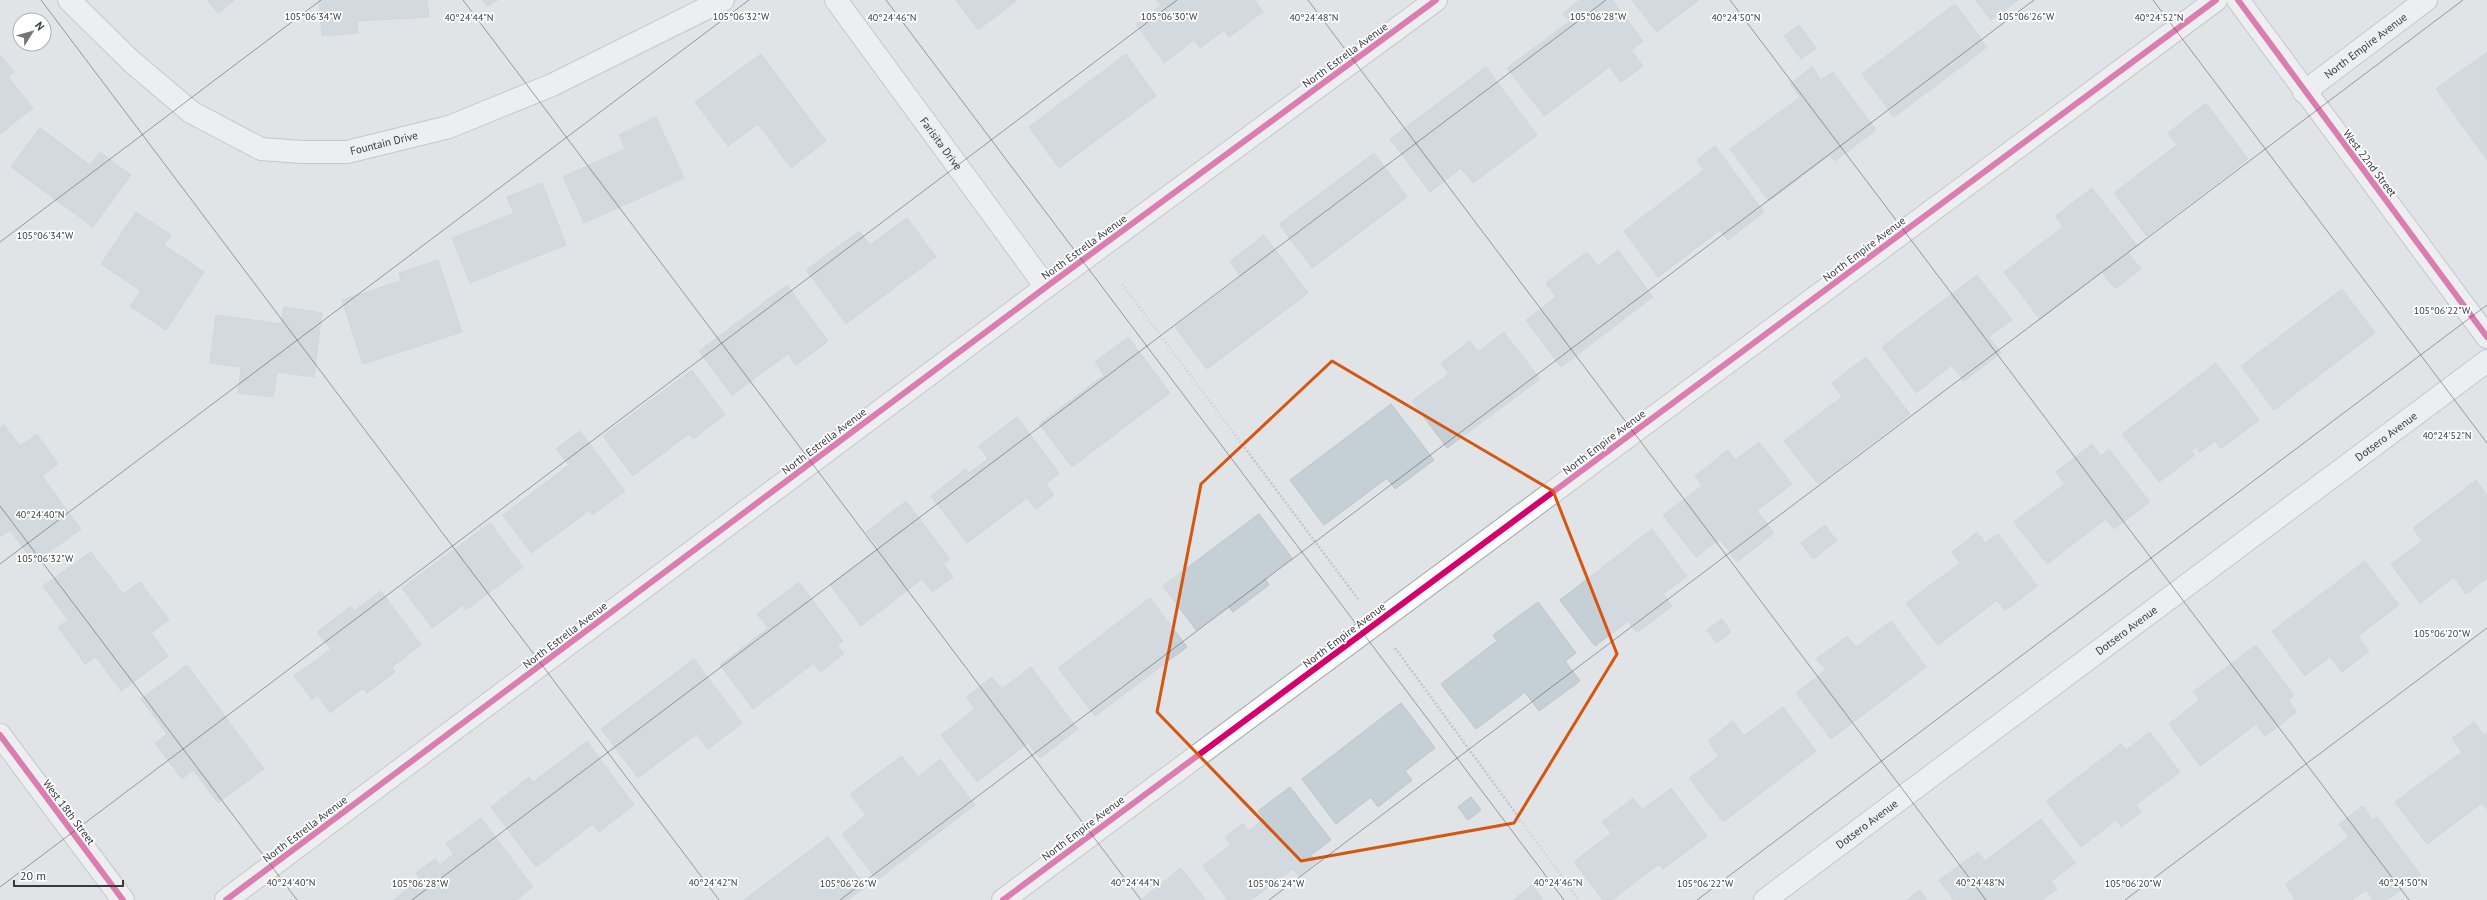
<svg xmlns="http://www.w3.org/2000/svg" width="2487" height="900" font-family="'PT Sans',sans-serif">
	<rect width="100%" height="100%" fill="#e0e4e7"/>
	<path fill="#c4cfd6" stroke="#c1c4c7" d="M207,0H234L218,13Z
		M319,0H427L429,17L357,21L358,33L322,36Z
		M483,0H498L487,6Z
		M956,0H1015L1016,1L978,30Z
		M1156,0H1255L1263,12L1229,37L1224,30L1200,48L1194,40L1164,63L1136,24L1161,6Z
		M1580,0H1612L1643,41L1631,50L1643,66L1621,82L1609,67L1544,116L1507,68L1569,22L1563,13Z
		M1632,0H1699L1657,32Z
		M1975,0H2018L1991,20Z
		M1955,4L1987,47L1894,117L1862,74Z
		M1799,25L1816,48L1801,59L1784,36Z
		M2487,52V160L2436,89Z
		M761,54L826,141L791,168L758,124L728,146L695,102Z
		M1126,54L1156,96L1059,168L1029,127Z
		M0,55L14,72L8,77L33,108L0,134Z
		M1486,67L1537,135L1473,183L1461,168L1430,192L1390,139Z
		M1812,67L1821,80L1833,72L1876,130L1835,161L1830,155L1769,201L1730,149L1800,97L1790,84Z
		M2206,103L2248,159L2147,236L2114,193L2177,145L2168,133Z
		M656,117L684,178L584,223L563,177L625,149L619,135Z
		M40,128L90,165L100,152L131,175L93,227L11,167Z
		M1715,146L1764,212L1728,240L1720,230L1658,277L1624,231L1704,170L1697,160Z
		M1374,153L1407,197L1312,268L1279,224Z
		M542,183L566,245L470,283L452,238L514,213L507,197Z
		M2092,188L2137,246L2128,252L2141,269L2115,289L2102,272L2040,319L2004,272L2063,227L2055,216Z
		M136,212L171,235L164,245L204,272L166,330L130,306L141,291L101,264Z
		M907,218L936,257L846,324L806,270L859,231L870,245Z
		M1264,235L1308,293L1207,369L1175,327L1241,277L1230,261Z
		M1618,250L1653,297L1561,367L1526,320L1556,297L1546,283L1587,252L1598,266Z
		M438,260L462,332L363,364L342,300L401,281L399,273Z
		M1977,275L2012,320L1989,337L2001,353L1964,381L1952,365L1916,393L1882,347Z
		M787,285L828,341L796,365L788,354L732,395L699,351Z
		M2342,289L2375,333L2274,410L2241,366Z
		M284,307L322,313L314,377L277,372L273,397L238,393L241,367L210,363L216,315L281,324Z
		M1504,332L1540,379L1447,448L1412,401L1449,374L1441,363L1470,341L1478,352Z
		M1128,337L1170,393L1072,467L1039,424L1104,375L1095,362Z
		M1866,357L1910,414L1818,484L1784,441L1842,397L1832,383Z
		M2216,363L2259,420L2221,449L2215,441L2200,452L2196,447L2191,451L2195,455L2159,482L2122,434Z
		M692,370L725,415L693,439L689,434L633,476L603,436Z
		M1391,404L1434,460L1395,489L1387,478L1324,525L1290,480Z
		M1017,417L1059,473L1046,484L1054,495L1036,509L1027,498L967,543L931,496L966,469L969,473L988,459L979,446Z
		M4,425L20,446L37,434L58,464L42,476L81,529L34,563L10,530L0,537V428Z
		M580,431L625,491L592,515L590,510L531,553L503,515L569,465L556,449Z
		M1759,442L1792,484L1757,511L1774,533L1737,562L1720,539L1696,557L1663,515L1702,486L1695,476L1728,450L1735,460Z
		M2092,444L2101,456L2109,449L2150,502L2114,529L2106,519L2047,564L2014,522L2065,484L2056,472Z
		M2476,480L2487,495V578L2466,594L2454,577L2420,603L2391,564L2422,541L2413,528Z
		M906,501L950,559L943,564L953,577L932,592L922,579L861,626L830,585L879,548L866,532Z
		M1259,514L1292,558L1265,578L1269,585L1233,612L1228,606L1196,630L1163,586Z
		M490,523L523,567L466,610L463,605L432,628L402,588Z
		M1825,525L1837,541L1813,559L1801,543Z
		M1652,529L1687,576L1663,594L1672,606L1637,633L1628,621L1595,646L1560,600Z
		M1977,532L1985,543L1998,534L2037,586L2005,611L1997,600L1938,645L1906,603L1960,563L1952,552Z
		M91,552L123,594L140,582L169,620L151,633L168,656L121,691L96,657L85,664L58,627L68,620L43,586Z
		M2365,561L2399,605L2358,636L2369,651L2342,672L2330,657L2305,676L2272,631Z
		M799,582L843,641L837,645L844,654L820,672L814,663L753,709L720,665L768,628L757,614Z
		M381,591L421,645L392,667L395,672L367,693L363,688L330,713L318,695L312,700L294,676L331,649L317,632L351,606L354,611Z
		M1150,598L1187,647L1095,716L1058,668Z
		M1538,602L1576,653L1565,661L1580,681L1539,711L1525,692L1476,729L1441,684L1497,641L1493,635Z
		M1722,619L1731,632L1717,643L1707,630Z
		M1891,621L1926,667L1831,739L1796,693L1826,670L1816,659L1847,636L1856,647Z
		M2256,645L2294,695L2288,700L2297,712L2265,736L2256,724L2200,766L2169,724L2200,700L2193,692Z
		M694,659L742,723L708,749L697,734L638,778L601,729Z
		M187,665L264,769L218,803L193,770L182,779L155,743L167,734L141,699Z
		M1031,667L1078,729L1040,758L1028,743L977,782L941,735L975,709L966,697L992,677L1002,689Z
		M1401,703L1435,748L1405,771L1412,780L1378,807L1371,797L1336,824L1302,779Z
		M1783,707L1816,751L1723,822L1689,778L1719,756L1708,741L1733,721L1744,736Z
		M2474,722L2484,735L2487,733V809L2482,803L2427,844L2395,802L2462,752L2452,738Z
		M2150,732L2180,772L2136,805L2141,812L2121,827L2116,820L2081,847L2046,801L2121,744L2126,750Z
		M587,741L634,805L599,832L593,824L536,867L491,807L529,777L533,782Z
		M902,756L918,777L940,759L975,805L877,880L842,834L866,815L850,794Z
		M1290,787L1331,840L1311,855L1316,862L1299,876L1293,869L1251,900H1228L1203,866L1231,845L1225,837L1243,823L1248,831L1264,819L1258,811Z
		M1671,788L1707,836L1663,869L1659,864L1612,900H1603L1574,862L1611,833L1602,822L1633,798L1642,810Z
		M1471,797L1481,810L1468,820L1458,807Z
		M2363,806L2372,820L2377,817L2421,875L2387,900H2374L2366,890L2352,900H2296L2285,885L2349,837L2339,824Z
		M481,818L533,887L516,900H393L421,879L416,873L435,859L440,865L454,854L446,844Z
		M2041,819L2075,863L2051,881L2057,889L2042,900H1954L1939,880L1978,852L1985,861Z
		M828,837L865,887L848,900H744Z
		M1181,868L1206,900H1143L1142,899Z
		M1532,885L1543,900H1513Z
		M1920,890L1927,900H1907Z"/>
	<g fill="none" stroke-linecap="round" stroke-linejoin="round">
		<g stroke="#a3a6a8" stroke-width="24">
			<g id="street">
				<path id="s1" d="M69,0L131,61L191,112L261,149L302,152H347L449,127L552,85L723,0"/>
				<path id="s2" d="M836,0L1046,287"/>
				<path id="s3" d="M2304,92L2426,0"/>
				<path d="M0,735L123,900"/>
				<path d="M226,900L1046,287L1436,0"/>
				<path d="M1003,900L2216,0"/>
				<path id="s4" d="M1765,900L2487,361"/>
			</g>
		</g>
		<g stroke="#a3a6a8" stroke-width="24">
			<path id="secondary" d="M2238,0L2487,337"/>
		</g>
		<path stroke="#c3c5c6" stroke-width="2.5" stroke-dasharray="2 2" stroke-linecap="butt" d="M1122,284L1358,599
			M1395,648L1579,900"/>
		<use href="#street" stroke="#fafbfb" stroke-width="22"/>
		<use href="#secondary" stroke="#fafbfb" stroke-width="22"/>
		<g stroke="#fff" stroke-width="8">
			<path id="cycleway" d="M2238,0L2487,337
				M0,735L123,900
				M226,900L1046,287L1436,0
				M1003,900L2216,0"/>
		</g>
		<use href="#cycleway" stroke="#d6006c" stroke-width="6"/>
	</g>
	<path d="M0 0H2487V900H0ZM1332,361L1553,491L1617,654L1514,823L1301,861L1157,712L1201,484Z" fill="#e0e4e7" fill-opacity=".55" fill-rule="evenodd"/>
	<path fill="none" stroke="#d65611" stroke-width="3" stroke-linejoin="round" d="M1332,361L1553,491L1617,654L1514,823L1301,861L1157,712L1201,484Z"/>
	<path fill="none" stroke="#373a3d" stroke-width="1" stroke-opacity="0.45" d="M41,0L719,900M463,0L1141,900M886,0L1564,900M1308,0L1986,900M1730,0L2409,900M2153,0L2487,443M0,242L321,0M0,506L297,900M0,564L749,0M0,887L1177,0M412,900L1606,0M840,900L2034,0M1269,900L2463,0M1697,900L2487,305M2125,900L2487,628"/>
	<g text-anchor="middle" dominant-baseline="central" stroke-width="3.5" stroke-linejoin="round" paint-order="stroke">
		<g font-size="11" fill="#373a3d" stroke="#fff">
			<text stroke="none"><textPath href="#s3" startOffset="77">North Empire Avenue</textPath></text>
			<text transform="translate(1345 55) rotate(-36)">North Estrella Avenue</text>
			<text stroke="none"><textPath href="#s1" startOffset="369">Fountain Drive</textPath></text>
			<text stroke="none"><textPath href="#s2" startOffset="178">Farisita Drive</textPath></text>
			<text transform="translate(2370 163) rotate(53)">West 22nd Street</text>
			<text transform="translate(1084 247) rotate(-36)">North Estrella Avenue</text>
			<text transform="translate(1864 249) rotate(-37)">North Empire Avenue</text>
			<text stroke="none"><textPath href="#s4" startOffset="775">Dotsero Avenue</textPath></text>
			<text transform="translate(824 441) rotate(-37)">North Estrella Avenue</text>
			<text transform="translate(1604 442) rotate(-37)">North Empire Avenue</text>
			<text stroke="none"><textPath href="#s4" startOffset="451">Dotsero Avenue</textPath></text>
			<text transform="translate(565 635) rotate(-37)">North Estrella Avenue</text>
			<text transform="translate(1344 635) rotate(-37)">North Empire Avenue</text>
			<text transform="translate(69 812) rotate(53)">West 18th Street</text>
			<text stroke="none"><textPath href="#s4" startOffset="127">Dotsero Avenue</textPath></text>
			<text transform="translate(1083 828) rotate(-37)">North Empire Avenue</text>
			<text transform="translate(305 829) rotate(-37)">North Estrella Avenue</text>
		</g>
	</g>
	<g font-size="10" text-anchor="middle" fill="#373a3d" stroke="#fff" stroke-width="3.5" stroke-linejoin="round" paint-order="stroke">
		<text x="313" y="20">105°06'34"W</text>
		<text x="741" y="20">105°06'32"W</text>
		<text x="1169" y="20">105°06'30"W</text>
		<text x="1598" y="20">105°06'28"W</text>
		<text x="2026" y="20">105°06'26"W</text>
		<text x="2159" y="21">40°24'52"N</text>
		<text x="469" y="21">40°24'44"N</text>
		<text x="892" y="21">40°24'46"N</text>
		<text x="1314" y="21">40°24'48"N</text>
		<text x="1736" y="21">40°24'50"N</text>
		<text x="45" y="239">105°06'34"W</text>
		<text x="2442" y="314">105°06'22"W</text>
		<text x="2447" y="439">40°24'52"N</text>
		<text x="40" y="518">40°24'40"N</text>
		<text x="45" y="562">105°06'32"W</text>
		<text x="2442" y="637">105°06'20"W</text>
		<text x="291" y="886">40°24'40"N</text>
		<text x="713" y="886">40°24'42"N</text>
		<text x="1135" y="886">40°24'44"N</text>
		<text x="1558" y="886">40°24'46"N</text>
		<text x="1980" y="886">40°24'48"N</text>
		<text x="2403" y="886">40°24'50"N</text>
		<text x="420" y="887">105°06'28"W</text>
		<text x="848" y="887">105°06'26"W</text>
		<text x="1276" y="887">105°06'24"W</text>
		<text x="1705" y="887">105°06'22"W</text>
		<text x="2133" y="887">105°06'20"W</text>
	</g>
	<g transform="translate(32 32) rotate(53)"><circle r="19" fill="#ffffff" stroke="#afb0b1"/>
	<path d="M0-3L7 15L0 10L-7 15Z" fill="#727678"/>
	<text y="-6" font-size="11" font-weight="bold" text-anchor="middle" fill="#373a3d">N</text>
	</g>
	<path d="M14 880v6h109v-6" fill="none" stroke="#373a3d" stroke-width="2"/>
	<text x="20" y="880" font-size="12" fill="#373a3d" stroke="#ffffff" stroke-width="3" paint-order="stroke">20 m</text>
</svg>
